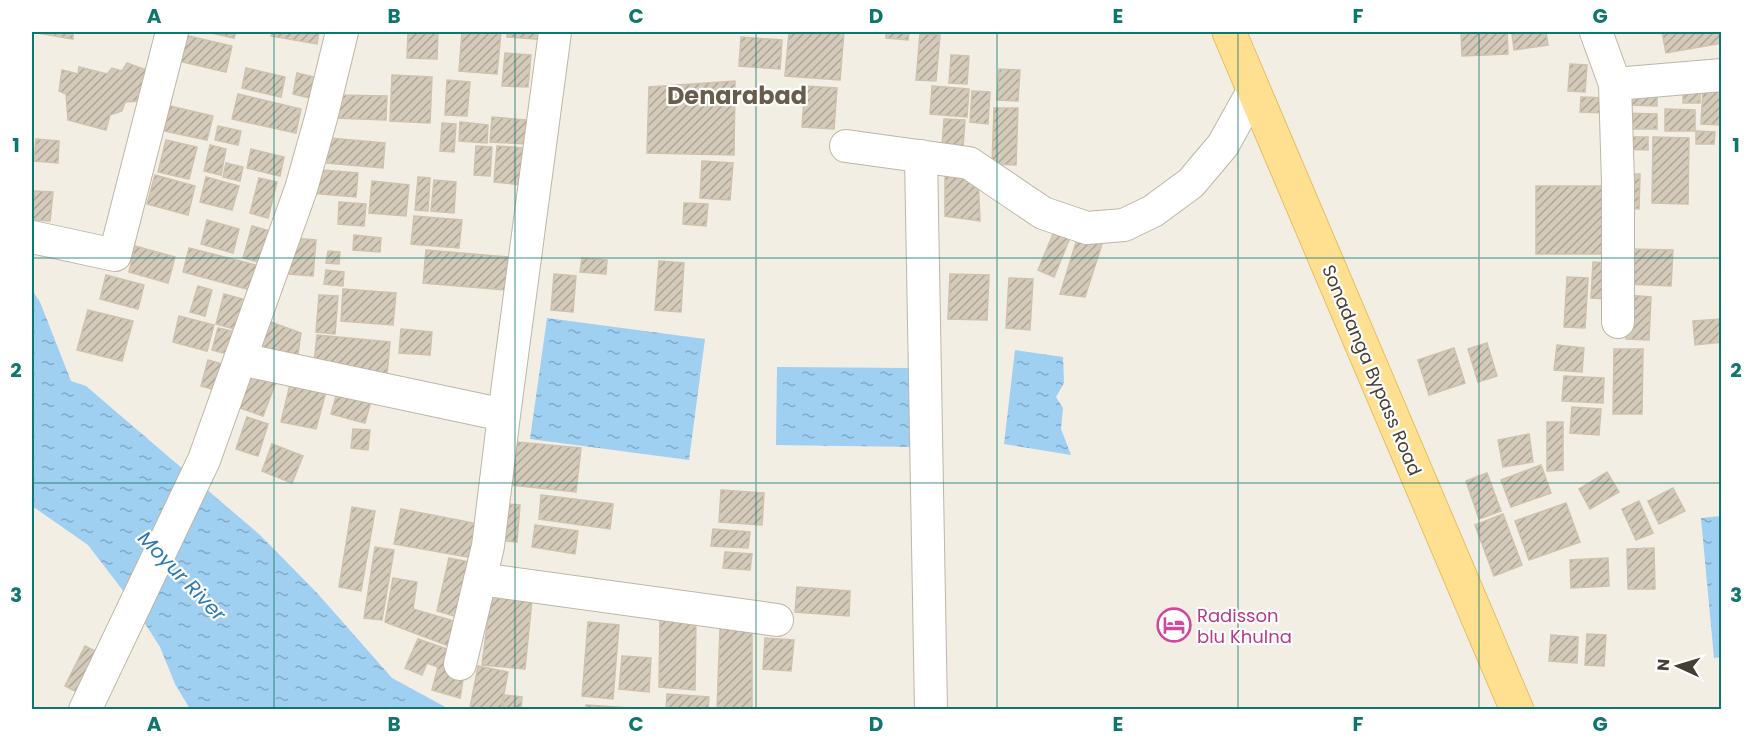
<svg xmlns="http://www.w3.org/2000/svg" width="1753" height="741" font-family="Poppins,sans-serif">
	<defs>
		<pattern id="water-ripples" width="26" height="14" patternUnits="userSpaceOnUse" patternTransform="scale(1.5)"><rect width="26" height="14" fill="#9fcff1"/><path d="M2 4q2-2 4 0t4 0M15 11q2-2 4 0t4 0" fill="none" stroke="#83a9c4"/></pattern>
		<pattern id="building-hatch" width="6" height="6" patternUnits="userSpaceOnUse" patternTransform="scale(1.5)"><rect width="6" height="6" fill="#d4caba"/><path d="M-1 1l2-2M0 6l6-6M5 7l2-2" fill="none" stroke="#aea598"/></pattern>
	</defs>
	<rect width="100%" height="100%" fill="#f2eee4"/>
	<path fill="url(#water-ripples)" d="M32,290L40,302L71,381L86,386L260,535L318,594L392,678L449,709H190L175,684L160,647L128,597L88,545L32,506Z
		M547,318L705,339L689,460L530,439Z
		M1015,350L1063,357L1064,383L1056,397L1063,408L1061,429L1071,455L1004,444Z
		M777,367L913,368V447L776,445Z
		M1721,516V657L1714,658L1701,518Z"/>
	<path fill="url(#building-hatch)" stroke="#cfc2ad" stroke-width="1.5" d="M32,32H73V39Z
		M207,32H236L234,38Z
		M272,32H319L317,44L271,36Z
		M408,32H438L437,59L407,58Z
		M462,32H501L497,74L459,71Z
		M507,32H548L547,40L507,37Z
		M789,32H844L840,80L785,76Z
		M886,32H909L908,40L886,38Z
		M1461,32H1507L1508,54L1462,56Z
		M1531,32H1546L1548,45L1514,50L1512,34Z
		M1662,32H1722V43L1666,53Z
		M180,34L232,46L226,72L174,60Z
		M920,34L940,35L936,81L916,80Z
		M741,37L782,40L780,69L739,66Z
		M505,53L531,55L528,87L502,86Z
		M951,55L969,56L967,84L949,83Z
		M127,63L155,73L150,92L138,91V101L125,102L122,111L110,115L106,130L68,120L66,94L59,91L62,70L78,74L79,67L107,74L112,68L122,71Z
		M1570,64L1587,65L1585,92L1568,91Z
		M246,68L285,77L281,97L242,88Z
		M999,69L1020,70L1018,101L997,100Z
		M297,73L314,77L310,98L293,94Z
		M392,75L432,77L430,123L390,121Z
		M447,80L470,82L467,116L445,115Z
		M735,81L734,155L647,153L649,87Z
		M805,86L837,88L834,129L802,127Z
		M932,86L969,89L967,117L930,114Z
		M1683,89H1700V103H1683Z
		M1703,89L1722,90V125L1701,124Z
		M1630,90H1657V106L1630,105Z
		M972,91L990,92L988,124L970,122Z
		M238,94L301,109L296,133L232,119Z
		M335,95L387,96L386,120L334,118Z
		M1581,97L1605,98V113L1580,112Z
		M170,106L213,116L207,140L164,131Z
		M994,108H1018L1016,165L992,164Z
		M1665,109L1695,110V131H1665Z
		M1620,113L1657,114V129H1619Z
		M492,117L549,122L547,145L490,142Z
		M944,119L965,120L962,161L941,159Z
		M460,122L488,125L487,143L459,141Z
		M442,123L456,124L454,152L440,151Z
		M218,126L241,131L238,145L215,140Z
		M1696,131L1715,132L1714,144H1696Z
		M1622,137H1648V150L1622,149Z
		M1653,137L1689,138L1688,204L1652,203Z
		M329,138L385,143L383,168L327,163Z
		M36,139L59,141L58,163L34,161Z
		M166,140L197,147L189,179L158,172Z
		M210,145L226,149L221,175L204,171Z
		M476,146L492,147L490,176L474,175Z
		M497,146L537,149L534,186L494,182Z
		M251,149L284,157L280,176L247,168Z
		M702,161L733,163L730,200L700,198Z
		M226,163L243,167L240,181L223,177Z
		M945,168L978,177L980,221L945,216Z
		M311,169L358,173L356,197L310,193Z
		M1625,174H1640L1639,209L1625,208Z
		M155,175L195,186L188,215L147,204Z
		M206,177L239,186L232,210L200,202Z
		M418,177L430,178L428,211L415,210Z
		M259,178L277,182L268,218L250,213Z
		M434,180L456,182L454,213L431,211Z
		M372,181L409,185L406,216L369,213Z
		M1536,186H1611V254H1536Z
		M34,191L53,192L50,221L32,220Z
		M339,202L366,204L364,226L338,224Z
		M684,203L708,204L706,226L683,224Z
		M414,216L462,220L459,248L411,244Z
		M207,220L239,229L233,253L201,244Z
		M252,226L274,232L266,264L243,258Z
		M1056,227L1072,233L1054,277L1038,270Z
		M1079,233L1103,241L1085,297L1060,294Z
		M354,235L381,238L380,252L353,250Z
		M292,238L316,240L313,276L289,274Z
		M135,246L175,257L168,283L129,272Z
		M189,248L264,267L258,292L183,272Z
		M1630,249L1673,250L1671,286L1628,284Z
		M426,250L508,257L505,290L423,283Z
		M328,251L340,252L339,264L326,263Z
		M582,258L607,260L606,274L580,272Z
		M659,261L684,263L681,312L655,310Z
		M1593,262L1610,263L1608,299L1591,298Z
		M326,270L344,272L343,286L324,284Z
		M554,274L576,276L573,312L551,310Z
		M950,274L989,275L987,320L948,319Z
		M106,275L144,285L138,309L100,299Z
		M1567,277L1588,278L1585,328L1564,327Z
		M1009,278L1033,279L1030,330L1006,328Z
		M198,286L212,290L205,316L190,312Z
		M343,289L396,293L393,325L341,321Z
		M224,294L250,301L242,331L216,324Z
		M319,295L338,296L335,334L316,332Z
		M1628,295L1651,297L1649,340L1626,339Z
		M88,310L133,321L122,361L77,350Z
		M179,316L214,325L207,351L173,342Z
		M1722,319V342L1695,345L1693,321Z
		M268,321L301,333L296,368L258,357Z
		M218,328L241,333L235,356L212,350Z
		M401,329L432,332L430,355L399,353Z
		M317,335L390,342L386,386L313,371Z
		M1487,343L1497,376L1478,382L1468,349Z
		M1557,345L1584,348L1582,372L1554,370Z
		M1454,348L1465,383L1429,395L1418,360Z
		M1614,349H1643L1642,414H1613Z
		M208,360L230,366L223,392L201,386Z
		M253,367L279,374L263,416L240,408Z
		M292,376L328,384L316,429L281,422Z
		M1564,376L1604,378L1603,403L1562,401Z
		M337,393L371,401L365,423L331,414Z
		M1572,407L1601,409L1599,435L1570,433Z
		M247,417L268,424L258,456L236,449Z
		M1547,422H1563V470L1547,471Z
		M353,429L370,430L368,450L351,448Z
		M1529,434L1533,462L1503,467L1498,440Z
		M506,441L581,448L576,492L502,484Z
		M272,444L303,456L292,483L262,471Z
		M1541,465L1551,493L1511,507L1501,480Z
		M1607,472L1619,492L1590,509L1579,489Z
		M1487,473L1501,511L1479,519L1466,481Z
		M1673,488L1685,511L1659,524L1648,501Z
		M721,490L764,493L762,525L719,522Z
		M541,495L613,504L610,529L539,519Z
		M1639,501L1653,533L1636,540L1622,509Z
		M498,503L520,505L517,542L496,540Z
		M1566,503L1580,542L1529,560L1515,521Z
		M352,507L375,511L361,591L339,587Z
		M401,509L484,525L478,559L394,544Z
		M1503,514L1522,565L1494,576L1475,525Z
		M535,525L578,531L575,554L532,547Z
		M713,529L750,532L748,548L711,546Z
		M375,547L394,550L382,620L364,618Z
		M1654,548L1655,589H1628L1627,549Z
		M725,552L752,554L750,570L723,568Z
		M449,558L474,563L468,620L437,611Z
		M1608,558L1609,586L1571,588L1570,560Z
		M393,578L417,582L413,609L464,624L457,649L385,622Z
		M797,587L850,591L849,616L795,612Z
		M491,594L532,600L525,669L482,665Z
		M660,618H696L695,690L659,687Z
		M588,622L619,625L613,699L582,696Z
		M720,628L752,630V710H717Z
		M1587,634L1606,635L1604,666L1585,665Z
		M1551,635L1578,637L1577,663L1549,661Z
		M765,638L794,640L791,671L763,669Z
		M418,639L467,656L460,698L432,690L438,667L427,663L422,675L405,668Z
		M85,646L107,657L86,697L65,686Z
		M622,656L651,658L649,692L619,689Z
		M478,666L508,672L501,710L470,708Z
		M667,694L709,697L708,710H666Z
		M504,695L522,697L521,710H503Z
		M586,705L645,709V710H586Z"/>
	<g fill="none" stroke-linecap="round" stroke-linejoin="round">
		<g stroke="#beb6a7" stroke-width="34">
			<path id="street" d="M1596,32L1615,84L1618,183V322
				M1615,84L1722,75
				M846,146L969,163L1043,213L1087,228L1124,225L1153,211L1191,183L1223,145L1253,91
				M921,156L931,710
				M32,237L115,255L172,32
				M240,359L504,415L555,32
				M480,579L777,620
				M460,664L488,546L504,415
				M85,710L204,460L301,189L321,118L342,32"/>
		</g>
		<g stroke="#e5be60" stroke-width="35">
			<path id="primary" d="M1229,32L1517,710"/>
		</g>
		<use href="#street" stroke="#fff" stroke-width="32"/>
		<use href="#primary" stroke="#ffe091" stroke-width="33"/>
	</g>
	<path fill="none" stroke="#0f766e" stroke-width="1.5" stroke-opacity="0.55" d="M274,32V710M515,32V710M756,32V710M997,32V710M1238,32V710M1479,32V710M32,258H1722M32,483H1722"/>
	<defs>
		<g id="hotel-ring" transform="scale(1.725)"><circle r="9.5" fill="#fff" stroke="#d1479c" stroke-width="1.5"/><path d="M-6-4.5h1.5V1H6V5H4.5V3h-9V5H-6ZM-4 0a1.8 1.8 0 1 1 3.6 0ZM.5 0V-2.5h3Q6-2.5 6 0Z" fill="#d1479c"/></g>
	</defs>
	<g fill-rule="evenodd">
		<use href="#hotel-ring" x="1174" y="625"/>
	</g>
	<g text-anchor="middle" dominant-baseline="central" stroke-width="4.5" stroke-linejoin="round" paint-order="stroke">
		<g font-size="18" fill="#453e34" stroke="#fff">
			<text transform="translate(1372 370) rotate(67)">Sonadanga Bypass Road</text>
		</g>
		<g font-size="18" fill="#b23c85" stroke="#fff" text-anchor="start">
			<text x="1197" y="615">Radisson<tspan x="1197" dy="21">blu Khulna</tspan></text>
		</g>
		<g font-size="20" font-style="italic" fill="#2c78b2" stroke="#fff">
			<text transform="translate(182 576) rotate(46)">Moyur River</text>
		</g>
		<g font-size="24" font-weight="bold" fill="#685c4b" stroke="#fff">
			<text x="737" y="95">Denarabad</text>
		</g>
	</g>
	<rect width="1753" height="741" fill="none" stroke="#ffffff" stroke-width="66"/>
	<g transform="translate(1678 666) rotate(274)" stroke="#ffffff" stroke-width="4.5" paint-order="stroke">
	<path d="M0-4.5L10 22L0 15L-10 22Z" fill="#453e34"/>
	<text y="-9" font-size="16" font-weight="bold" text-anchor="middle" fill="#453e34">N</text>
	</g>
	<rect x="33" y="33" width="1687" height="675" fill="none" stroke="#0f766e" stroke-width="2"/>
	<g font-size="20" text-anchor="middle" font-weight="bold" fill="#0f766e">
		<text x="154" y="23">A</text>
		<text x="394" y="23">B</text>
		<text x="636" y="23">C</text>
		<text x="876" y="23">D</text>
		<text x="1118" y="23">E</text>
		<text x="1358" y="23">F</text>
		<text x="1600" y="23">G</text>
		<text x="16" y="152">1</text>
		<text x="1736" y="152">1</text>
		<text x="16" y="377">2</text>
		<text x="1736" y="377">2</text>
		<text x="16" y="602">3</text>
		<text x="1736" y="602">3</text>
		<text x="154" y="731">A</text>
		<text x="394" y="731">B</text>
		<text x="636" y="731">C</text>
		<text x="876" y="731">D</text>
		<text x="1118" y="731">E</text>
		<text x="1358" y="731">F</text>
		<text x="1600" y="731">G</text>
	</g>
</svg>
